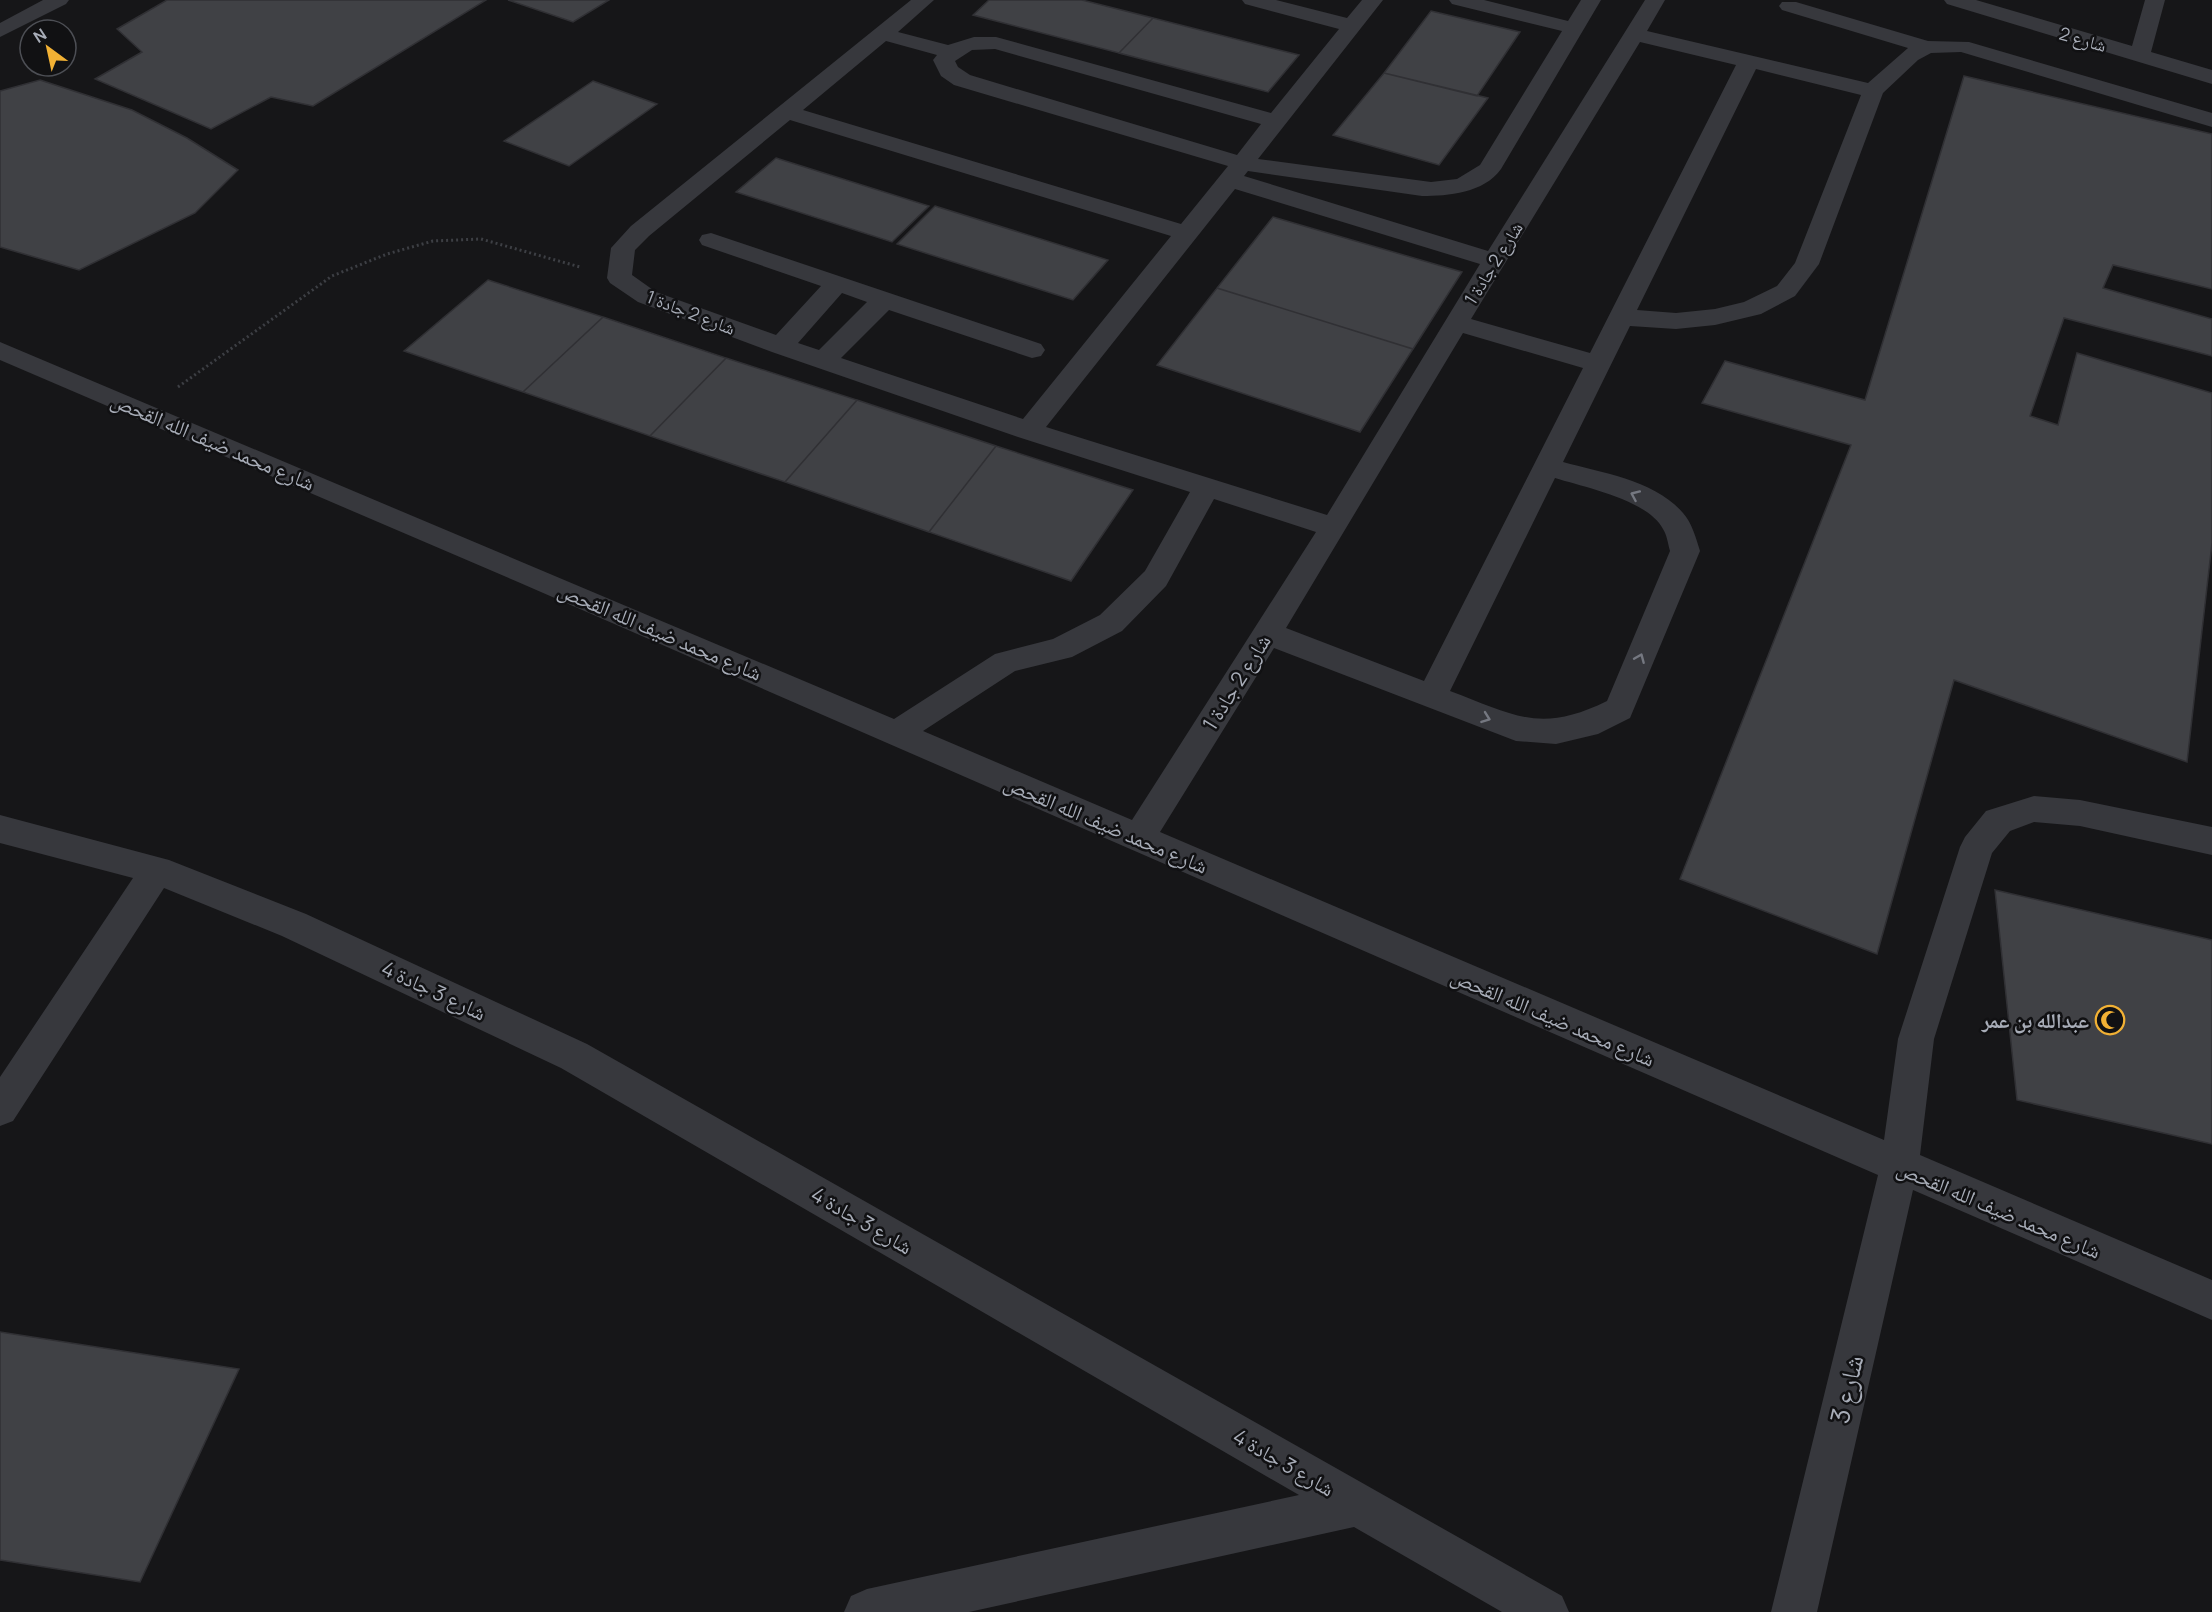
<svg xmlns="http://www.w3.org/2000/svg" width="2212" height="1612" font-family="Manrope,'Noto Naskh Arabic',sans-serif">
	<rect width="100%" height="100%" fill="#161618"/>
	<path fill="#404145" stroke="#303034" stroke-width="1.5" d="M167,0H486L313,106L271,97L211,129L95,79L142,52L117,29Z
		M508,0H609L573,22Z
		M989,0H1082L1153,18L1119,53L973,15Z
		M1431,11L1520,32L1477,96L1384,73Z
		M1153,18L1299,55L1268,92L1119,53Z
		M1384,73L1488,98L1439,165L1333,135Z
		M1964,76L2212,134V289L2113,265L2103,288L2212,319V356L2064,318L2030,416L2058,425L2077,353L2212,393V543L2187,762L1954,680L1877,954L1680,879L1851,445L1702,403L1725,361L1865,400Z
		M40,80L132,110L187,138L238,170L195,213L79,270L0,247V91Z
		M593,81L657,104L569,166L504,141Z
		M776,158L929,206L892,242L736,192Z
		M935,206L1108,260L1073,300L897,244Z
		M1273,217L1462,272L1413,349L1217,288Z
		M488,280L603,317L523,392L404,351Z
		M1217,288L1413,349L1360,432L1157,365Z
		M603,317L726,358L650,436L523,392Z
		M726,358L857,400L785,482L650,436Z
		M857,400L996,446L929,532L785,482Z
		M996,446L1133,490L1071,581L929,532Z
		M1995,890L2212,940V1144L2017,1100Z
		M0,1332L239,1369L140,1582L0,1560Z"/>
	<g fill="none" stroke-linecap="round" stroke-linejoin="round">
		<path stroke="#3d3f44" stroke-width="3" stroke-dasharray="2 3" stroke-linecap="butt" d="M178,387L332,276L387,254L433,241L481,239L580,267"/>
		<path fill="#37383d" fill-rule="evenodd" d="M43,0H69L66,4L0,37V23Z
			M911,0H934L898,32L948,45L974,37H996L1271,113L1339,29L1245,4L1242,0H1276L1347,18L1362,0H1383L1258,159L1431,182L1457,179L1480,165L1562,31L1452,4L1449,0H1484L1568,21L1581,0H1601L1501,169C1484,193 1448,196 1422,196L1248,171L1244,176L1488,251L1645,0H1665L1647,31L1868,83L1908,48L1782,10L1779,6L1782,2H1796L1928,41L1969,42L2212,113V127L1961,52L1931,53L1918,60L1883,93L1819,264L1795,296L1761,314L1715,325L1676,329L1630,326L1563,462C1602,473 1655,480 1683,513C1692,523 1696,538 1700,551L1630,718L1598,734L1556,744L1516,741L1274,648L1160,832L1884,1140L1898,1039L1960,847L1965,837L1986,811L2034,796L2080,800L2212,827V855L2080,826L2034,822L2010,831L1992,853L1934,1039L1920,1155L2212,1280V1320L1913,1190L1817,1612H1771L1878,1175L518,582L0,360V342L894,719L995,654L1053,639L1100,615L1145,571L1190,492L1018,437L772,352L638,302L610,283L607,278L611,248L631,226ZM886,41L937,55L933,60L941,76L954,85L1228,166L1181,224L803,110ZM1640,42L1736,65L1590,353L1471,319ZM995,49L1261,124L1237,155L970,75L958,67L955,61L972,50ZM1756,69L1861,95L1795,263L1777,286L1744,302L1715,309L1676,313L1637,310ZM790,120L1171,236L1023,419L841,358L889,310L1032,358L1041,356L1045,350L1041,344L711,233L702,235L699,240L702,245L821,286L776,335L656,292L632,275L635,250L649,236ZM1235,189L1480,264L1327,515L1046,427ZM842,293L867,302L819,350L798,343ZM1463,333L1583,368L1424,681L1286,628ZM1555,478C1584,487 1648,500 1663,529C1667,535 1668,544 1670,551L1607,701C1540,734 1514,715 1450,691ZM1214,499L1316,532L1132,820L923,731L1015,671L1072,657L1122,631L1166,586Z
			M1944,0H1976L2132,46L2145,0H2165L2151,52L2212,70V84L1947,4Z
			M0,815L169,860L306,914L587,1044L1562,1596L1569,1612H1502L1354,1527L969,1612H844L851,1596L867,1589L1299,1495L561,1068L282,936L164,888L13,1121L0,1126V1077L133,878L0,843Z"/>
	</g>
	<defs><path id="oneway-chevron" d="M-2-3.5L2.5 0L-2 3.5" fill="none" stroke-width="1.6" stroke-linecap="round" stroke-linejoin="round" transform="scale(1.5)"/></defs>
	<g stroke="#757881">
		<use href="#oneway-chevron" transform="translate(1635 495) rotate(-156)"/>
		<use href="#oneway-chevron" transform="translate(1640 658) rotate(-67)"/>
		<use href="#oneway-chevron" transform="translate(1486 718) rotate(20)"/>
	</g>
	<defs>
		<g id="mosque-ring" transform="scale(1.5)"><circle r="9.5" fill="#111113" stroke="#f2b134" stroke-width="1.5"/><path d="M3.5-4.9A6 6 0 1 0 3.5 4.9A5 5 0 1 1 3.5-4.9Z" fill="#f2b134"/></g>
	</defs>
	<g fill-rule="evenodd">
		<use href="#mosque-ring" x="2110" y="1020"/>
	</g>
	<g text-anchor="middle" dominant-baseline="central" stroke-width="5" stroke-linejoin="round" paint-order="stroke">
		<g font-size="18" fill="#a8adb8" stroke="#111113">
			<text transform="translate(2083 39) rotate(16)">شارع 2</text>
			<text transform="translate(1493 263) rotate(-58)">شارع 2 جادة 1</text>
			<text transform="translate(691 312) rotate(21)">شارع 2 جادة 1</text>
		</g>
		<g font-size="21" fill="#a8adb8" stroke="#111113">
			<text transform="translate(213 441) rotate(23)">شارع محمد ضيف الله القحص</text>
			<text transform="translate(660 631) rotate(23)">شارع محمد ضيف الله القحص</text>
			<text transform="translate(1236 682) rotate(-58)">شارع 2 جادة 1</text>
			<text transform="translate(1106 824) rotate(23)">شارع محمد ضيف الله القحص</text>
			<text transform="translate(434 990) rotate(25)">شارع 3 جادة 4</text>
			<text transform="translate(1553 1017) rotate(23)">شارع محمد ضيف الله القحص</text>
			<text transform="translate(1999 1209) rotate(23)">شارع محمد ضيف الله القحص</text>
			<text transform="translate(862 1220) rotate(30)">شارع 3 جادة 4</text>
			<text transform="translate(1284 1462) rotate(30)">شارع 3 جادة 4</text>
		</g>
		<g font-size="21" font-weight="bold" fill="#a8adb8" stroke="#111113" text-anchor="end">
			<text x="2089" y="1020">عبدالله بن عمر</text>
		</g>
		<g font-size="26" fill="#a8adb8" stroke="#111113">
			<text transform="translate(1846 1389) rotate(-77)">شارع 3</text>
		</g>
	</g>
	<g transform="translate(48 48) rotate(327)"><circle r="28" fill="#111113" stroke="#4d4f55" stroke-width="1.5"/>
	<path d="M0-4.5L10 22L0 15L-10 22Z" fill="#f2b134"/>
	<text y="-9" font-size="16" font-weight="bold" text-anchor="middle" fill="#a8adb8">N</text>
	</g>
</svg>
